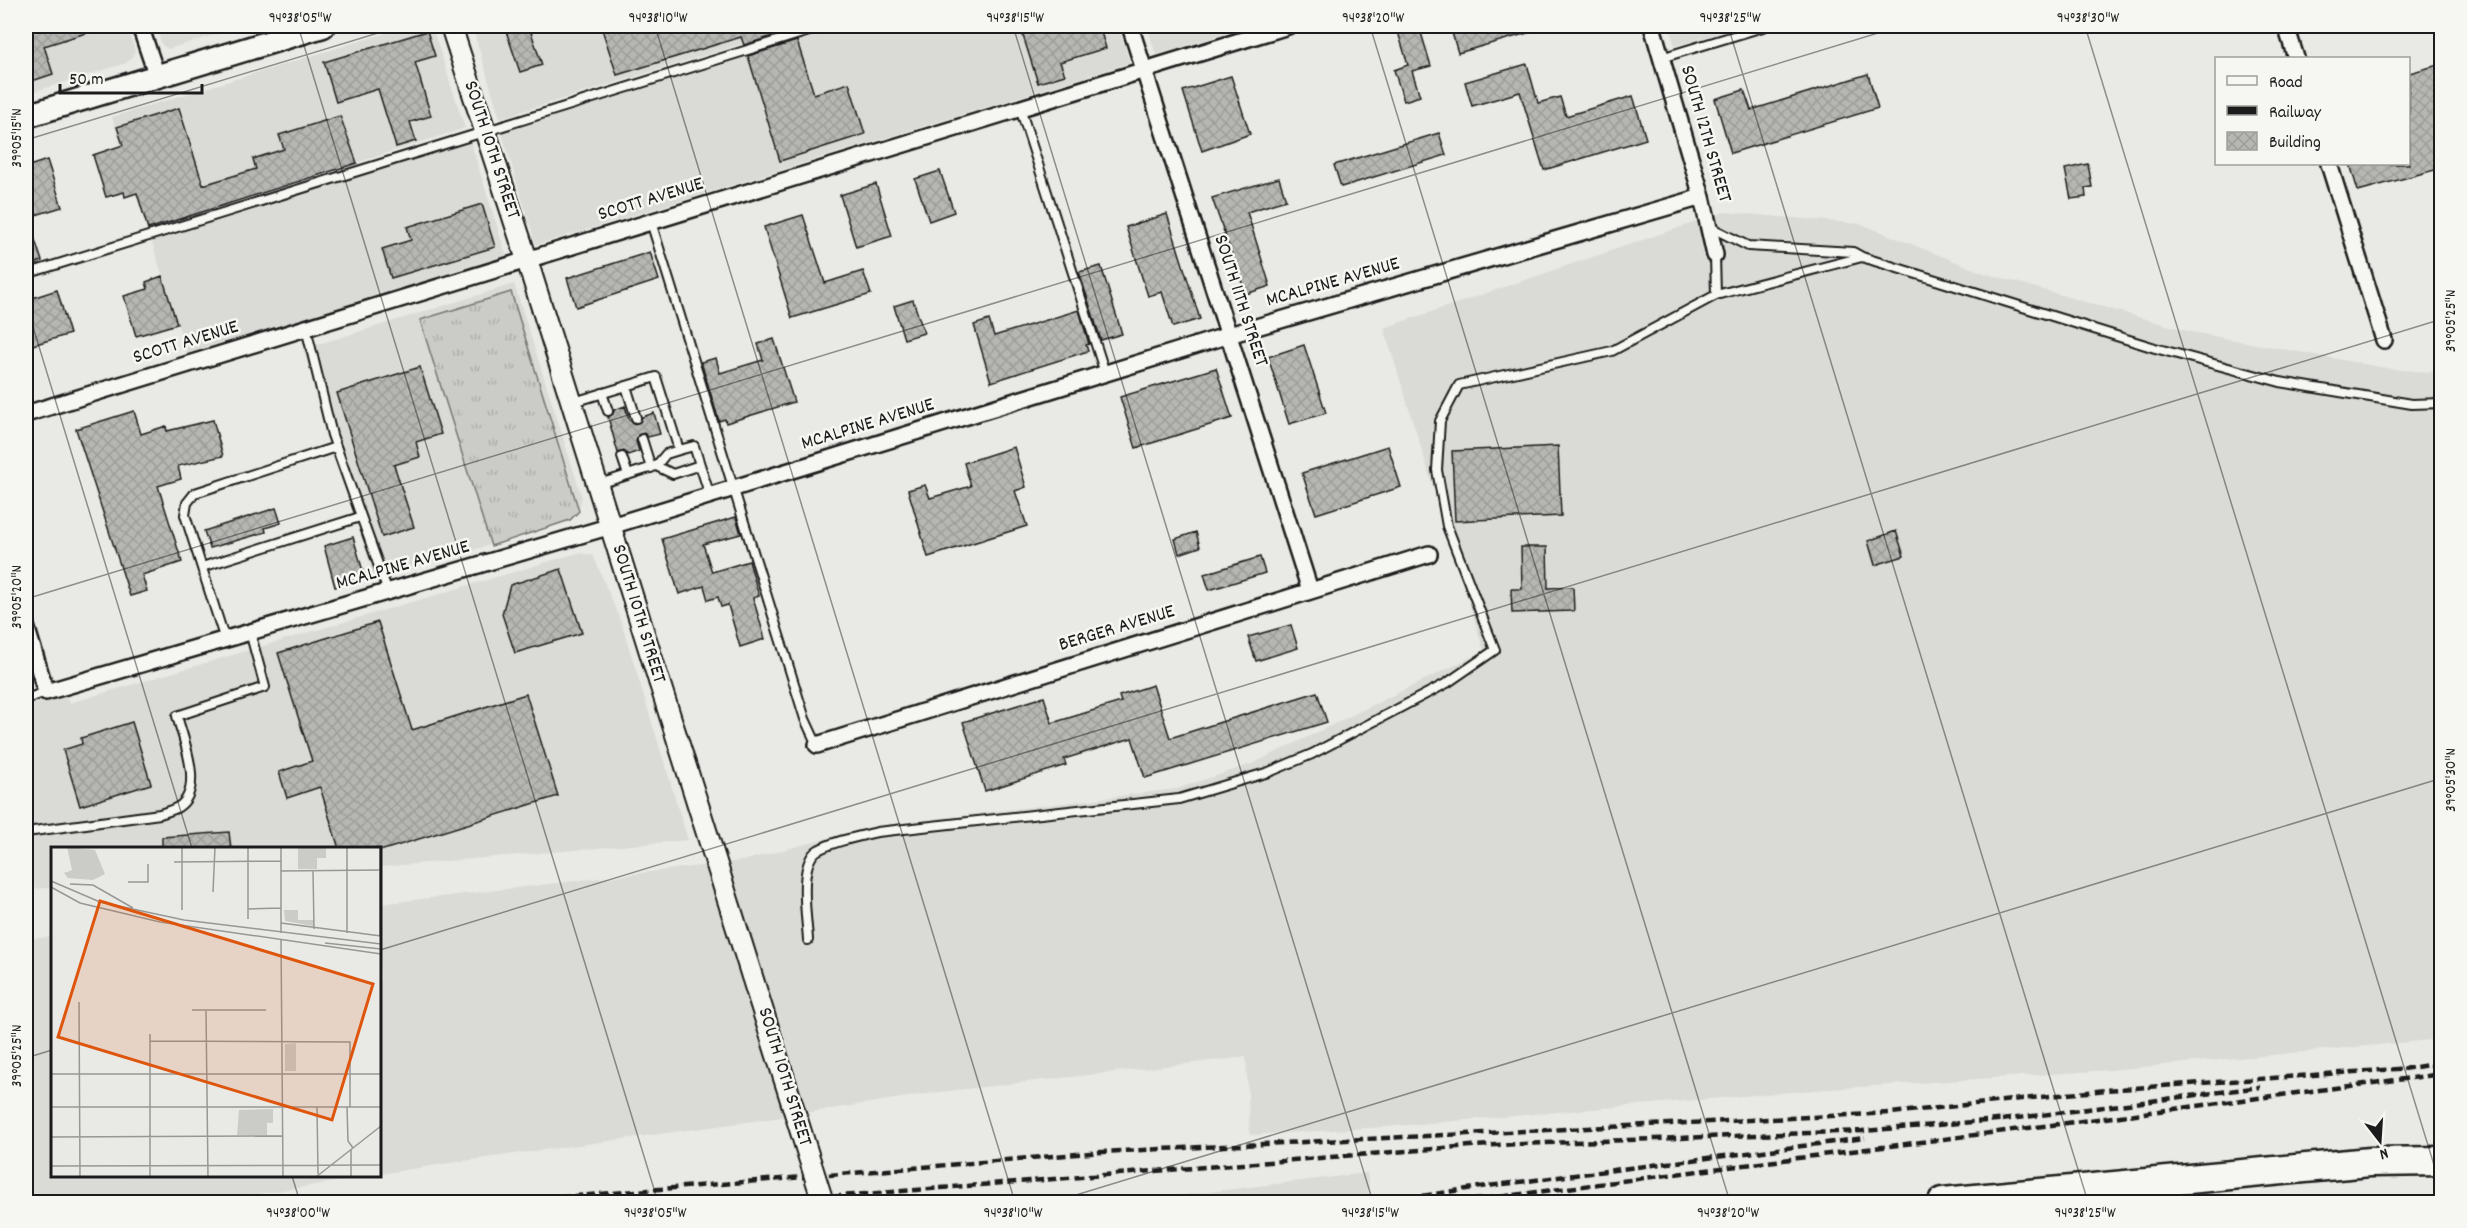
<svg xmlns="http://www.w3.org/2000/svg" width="2467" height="1228" font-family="Dekko,sans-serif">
	<defs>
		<pattern id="grass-tufts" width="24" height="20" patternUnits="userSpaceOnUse" patternTransform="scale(1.5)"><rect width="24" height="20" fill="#cbcbc7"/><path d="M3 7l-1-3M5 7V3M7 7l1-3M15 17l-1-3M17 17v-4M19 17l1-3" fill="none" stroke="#aeaeaa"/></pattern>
		<pattern id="building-cross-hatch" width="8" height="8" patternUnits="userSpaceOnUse" patternTransform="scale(1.5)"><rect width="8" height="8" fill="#b6b6b3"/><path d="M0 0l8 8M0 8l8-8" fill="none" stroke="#9c9c99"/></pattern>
	</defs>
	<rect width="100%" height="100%" fill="#e9e9e5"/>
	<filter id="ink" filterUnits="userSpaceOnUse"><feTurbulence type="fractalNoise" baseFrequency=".0167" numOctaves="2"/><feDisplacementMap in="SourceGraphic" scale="12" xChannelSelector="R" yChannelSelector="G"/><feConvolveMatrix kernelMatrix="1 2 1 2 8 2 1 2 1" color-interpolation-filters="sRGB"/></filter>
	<g filter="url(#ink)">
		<path fill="#dadad6" d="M26,26H127L135,51L132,58L126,63L26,94Z
			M155,26H245L168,49L162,45Z
			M409,26L432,27L465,128L147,230L112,117Z
			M472,26H800L500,118Z
			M842,26H1118L1130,63L536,245L501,130Z
			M1147,26H1250L1156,55Z
			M1669,26H1742L1675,46Z
			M470,140L506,255L187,354L151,239Z
			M1725,212L1861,224L1984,273L2191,332L2391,369L2441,373V1039L2110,1070L1814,1090L1384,1127L1250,1135L1246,1057L939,1092L768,1119L456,1162L380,1174V904L742,861L870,827L1176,789L1252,764L1484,651L1384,328Z
			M514,284L582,497L578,513L565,522L375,580L303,349Z
			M578,553L593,555L622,625L688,840L380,867V848H52V888L26,889V651L46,701L65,697L70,703Z
			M52,937V1176H371L208,1202H26V939Z
			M1367,1173L1370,1197L1329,1202H1126Z"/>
		<path fill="url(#grass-tufts)" stroke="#747472" stroke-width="1.5" d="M511,292L579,511L570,520L491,546L420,320Z"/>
		<path fill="url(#building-cross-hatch)" stroke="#1c1c1c" stroke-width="1.5" d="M26,26H98L99,29L44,46L53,74L26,83Z
			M522,26H529L542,65L520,72L506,31Z
			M601,26H792L793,30L744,45L741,37L617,75Z
			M1020,26H1099L1106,48L1060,62L1065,75L1038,83Z
			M1419,26L1431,66L1412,71L1420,96L1404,101L1394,70L1408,65L1398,32Z
			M1450,26H1537L1538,30L1458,53Z
			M427,31L435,56L415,62L431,116L410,122L416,141L396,147L378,89L336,102L324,62Z
			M797,41L814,94L849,83L865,134L780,161L748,56Z
			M1527,64L1538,103L1560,97L1566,116L1633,96L1646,139L1544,170L1520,92L1472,106L1465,82Z
			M2442,64V168L2358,191L2350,164H2409V73Z
			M1868,74L1878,108L1731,153L1715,99L1744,90L1751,110Z
			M1231,76L1250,134L1202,151L1183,91Z
			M179,108L203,185L256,169L253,159L284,149L279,135L340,116L357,163L148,229L137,193L125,197L124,192L106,197L93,155L123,145L117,127Z
			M1439,133L1446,155L1341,187L1334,165Z
			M47,160L62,207L26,218V167Z
			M2088,164L2092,187L2085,188L2086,197L2071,199L2065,169Z
			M940,171L954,212L929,221L915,179Z
			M1279,178L1286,200L1247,212L1270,286L1246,294L1212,198Z
			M876,184L892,236L856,247L840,195Z
			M482,204L495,247L391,278L382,249L411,240L407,227Z
			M1167,214L1200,319L1173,327L1162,292L1148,296L1126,227Z
			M803,215L825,283L863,271L871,294L792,318L764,227Z
			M28,219L42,261L26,267V220Z
			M650,252L659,280L576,307L567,278Z
			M1101,266L1122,334L1101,340L1079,272Z
			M162,276L177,324L136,336L124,296L148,289L146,282Z
			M57,290L70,334L26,347V300Z
			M913,300L924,333L904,339L894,306Z
			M1079,310L1089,344L1086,345L1088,351L991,382L974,325L989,320L994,336Z
			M774,339L794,402L726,423L725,419L719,421L701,362L716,358L720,373L763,360L758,344Z
			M1304,345L1326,413L1289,424L1268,357Z
			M420,367L441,434L416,442L420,457L394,465L414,527L382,537L337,393Z
			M1216,368L1232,418L1136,448L1120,397Z
			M625,406L629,420L634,424L640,422L642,417L654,413L660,434L648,437L644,433L638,435L636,441L639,451L628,455L624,451L618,453L608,417L613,414L614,410Z
			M134,411L141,434L166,426L167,431L213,420L223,456L178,466L181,479L158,486L182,562L142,575L147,591L130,596L76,429Z
			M1388,446L1401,487L1316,514L1302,473Z
			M1558,446L1561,516L1455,521L1452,451Z
			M1014,447L1026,487L1015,491L1027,526L928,557L908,490L925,485L930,498L971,486L964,463Z
			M276,508L281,523L265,528L266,532L210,548L204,531Z
			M736,517L741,534L703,544L712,572L749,561L759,596L753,598L765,639L740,647L728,605L721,607L718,597L708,600L704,586L679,594L662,539Z
			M1896,531L1904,556L1875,565L1868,541Z
			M1196,532L1200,547L1179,554L1175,539Z
			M353,537L365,578L335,587L324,546Z
			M1521,547H1547L1548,588L1573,587L1574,611L1512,613L1511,589H1522Z
			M1260,557L1265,573L1209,590L1204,574Z
			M561,569L582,633L515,653L502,614L510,585Z
			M378,622L412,730L526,694L558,796L380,851V849H339L320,787L287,798L279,772L312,761L278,653Z
			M1291,625L1298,648L1256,661L1248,637Z
			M1153,685L1170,738L1317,692L1327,722L1145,778L1132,738L1064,759L1066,765L985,791L963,722L1044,697L1052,723L1121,702L1119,696Z
			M132,722L151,784L80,806L63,750L82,744L81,738Z
			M229,832L231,849H162V837Z"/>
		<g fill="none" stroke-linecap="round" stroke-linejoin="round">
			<g stroke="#1c1c1c" stroke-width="12">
				<path id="service" d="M1661,58L1766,26
					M1020,108L1105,373
					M651,222L805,719L817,745
					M1710,227L1748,246L1853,252L1862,257L2155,348L2280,382L2412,404L2442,403
					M1715,255L1716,295
					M26,274L825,26
					M306,328L332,435L388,592
					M626,386L636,418
					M602,393L608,411
					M574,402L656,377L679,450L694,446L710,496
					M642,439L651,468
					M622,457L628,475
					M656,466L666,454L679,450
					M599,484L656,466L673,474L700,465
					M202,567L360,517
					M225,640L185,515L187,503L195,493L336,447
					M26,699L46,692
					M26,832L160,814C166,812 173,810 178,807C205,790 183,739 177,716L265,687L250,632
					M808,940C807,918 797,863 818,850C836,840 858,837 877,832L1179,799L1269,772L1312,754L1447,683L1495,650L1447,526L1437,470L1440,421L1459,385L1612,351L1716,295L1862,257"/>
			</g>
			<g stroke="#1c1c1c" stroke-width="20">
				<path id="minor" d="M140,26L157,76
					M1130,26L1310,590
					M1652,26L1702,197L1715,255
					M2286,26L2296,58
					M2329,164L2384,340
					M26,414L1288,26
					M26,626L46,692L611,526L1229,335L1702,197
					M817,745L1429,554"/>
			</g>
			<g stroke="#1c1c1c" stroke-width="24">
				<path id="tertiary" d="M451,26L527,260L659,681"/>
			</g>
			<g stroke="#1c1c1c" stroke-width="27">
				<path id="secondary" d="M26,116L323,26"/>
			</g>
			<g stroke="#1c1c1c" stroke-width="33">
				<path id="motorway" d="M1943,1202L2370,1162L2442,1161"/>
			</g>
			<use href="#service" stroke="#f6f6f2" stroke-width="8"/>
			<use href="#minor" stroke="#f6f6f2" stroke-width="15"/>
			<use href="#tertiary" stroke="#f6f6f2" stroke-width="20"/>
			<use href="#secondary" stroke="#f6f6f2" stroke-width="22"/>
			<use href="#motorway" stroke="#f6f6f2" stroke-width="28"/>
			<path stroke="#1c1c1c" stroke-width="4.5" stroke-dasharray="9 4.5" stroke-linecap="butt" d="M2403,1069L2442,1063
				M2002,1120L2260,1087
				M506,1202L1102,1152L1891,1113L2106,1090L2410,1068
				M765,1202L1470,1146L1862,1131L2010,1119
				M1383,1202L1480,1187L1865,1138
				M1461,1202L2442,1074"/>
			<g stroke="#1c1c1c" stroke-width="24" stroke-linecap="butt">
				<path id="tertiary-bridge" d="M659,681L823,1202"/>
			</g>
			<use href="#tertiary-bridge" stroke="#f6f6f2" stroke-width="20"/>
		</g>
	</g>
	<path fill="none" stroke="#1c1c1c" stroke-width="1.5" stroke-opacity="0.45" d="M298,26L658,1202M655,26L1015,1202M1013,26L1373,1202M1370,26L1730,1202M1728,26L2088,1202M2085,26L2442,1191M26,140L401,26M26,304L192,848M26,599L1901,26M380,950L2442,319M26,1058L52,1050M292,1176L300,1202M1053,1202L2442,778"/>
	<g text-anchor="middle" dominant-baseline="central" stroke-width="5" stroke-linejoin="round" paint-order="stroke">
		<g font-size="20" fill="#1c1c1c" stroke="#f6f6f2">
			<text transform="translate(1705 134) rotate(74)">SOUTH 12TH STREET</text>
			<text transform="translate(491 150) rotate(72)">SOUTH 10TH STREET</text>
			<text transform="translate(651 200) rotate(-17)">SCOTT AVENUE</text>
			<text transform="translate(1333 283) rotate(-16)">MCALPINE AVENUE</text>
			<text transform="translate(1240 301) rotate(72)">SOUTH 11TH STREET</text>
			<text transform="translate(186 343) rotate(-17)">SCOTT AVENUE</text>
			<text transform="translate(868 425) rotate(-17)">MCALPINE AVENUE</text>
			<text transform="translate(403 566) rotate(-16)">MCALPINE AVENUE</text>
			<text transform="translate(638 614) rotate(73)">SOUTH 10TH STREET</text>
			<text transform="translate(1117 629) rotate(-17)">BERGER AVENUE</text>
			<text transform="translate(784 1077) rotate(73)">SOUTH 10TH STREET</text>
		</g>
	</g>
	<g transform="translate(51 847)">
		<rect width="330" height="330" fill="#e9e9e5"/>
		<path d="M247,0H275V11H266V22H247ZM233,63H247V73H262V79L234,74ZM245,196V224H234V197ZM222,262V276H216V288H186L188,263Z" fill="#cbcbc7"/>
		<path d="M16,0L44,3L54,27L42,33L17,31L13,26L21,23Z" fill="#cbcbc7"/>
		<path d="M248 8a8 8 0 1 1 16 0a8 8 0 1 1-16 0Z" fill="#cbcbc7"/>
		<path fill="none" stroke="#979795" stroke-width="1.5" d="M131,0V63M197,0V72M230,0V86M296,0V86M329,0V89M123,15L230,14M230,24L330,23M262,24L263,82M0,34L49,55L133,73L330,97M77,35H97V17M19,37L42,38L82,61M0,40L29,56L109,75L330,107M162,45L164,0M197,62L230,61M230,76L330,89M230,92L232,330M274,96L330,102M28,155L29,330M141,163H215M155,164L157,330M99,194L299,195V260M0,227H330M0,260H330M266,260L267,327M296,260L297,294L302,301M0,290L232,289M300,302V330M0,319L330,318M99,330V187M265,330L330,279"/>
		<path fill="#de560d" fill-opacity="0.15" stroke="#de560d" stroke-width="3" d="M49,54L322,137L281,273L7,190Z"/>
		<rect width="330" height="330" fill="none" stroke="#1c1c1c" stroke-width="3"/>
	</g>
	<rect width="2467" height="1228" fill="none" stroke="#f6f6f2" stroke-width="66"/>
	<rect x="2215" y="57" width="195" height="108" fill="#f6f6f2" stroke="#9f9f9c" stroke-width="1.5"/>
	<rect x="2227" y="76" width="30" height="9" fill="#f6f6f2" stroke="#9f9f9c" stroke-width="1.5"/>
	<text x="2269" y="87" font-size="18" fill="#1c1c1c">Road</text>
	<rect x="2227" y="106" width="30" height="9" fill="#1c1c1c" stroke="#9f9f9c" stroke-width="1.5"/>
	<text x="2269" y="117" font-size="18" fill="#1c1c1c">Railway</text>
	<rect x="2227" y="132" width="30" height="18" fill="url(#building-cross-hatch)" stroke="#9f9f9c" stroke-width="1.5"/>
	<text x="2269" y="147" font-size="18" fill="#1c1c1c">Building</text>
	<g transform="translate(2380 1141) rotate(163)" stroke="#f6f6f2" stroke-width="4.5" paint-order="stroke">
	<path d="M0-4.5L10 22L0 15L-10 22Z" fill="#1c1c1c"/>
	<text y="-9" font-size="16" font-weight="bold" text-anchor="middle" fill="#1c1c1c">N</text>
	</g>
	<path d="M60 84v9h142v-9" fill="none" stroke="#1c1c1c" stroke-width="3"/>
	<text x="69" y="84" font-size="18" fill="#1c1c1c" stroke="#f6f6f2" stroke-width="4.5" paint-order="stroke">50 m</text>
	<rect x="33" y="33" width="2401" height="1162" fill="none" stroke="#1c1c1c" stroke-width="2"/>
	<g font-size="15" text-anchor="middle" fill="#1c1c1c">
		<text x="300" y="22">94°38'05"W</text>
		<text x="658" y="22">94°38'10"W</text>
		<text x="1015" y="22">94°38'15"W</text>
		<text x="1373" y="22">94°38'20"W</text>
		<text x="1730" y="22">94°38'25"W</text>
		<text x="2088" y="22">94°38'30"W</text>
		<text transform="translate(16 138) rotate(-90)" y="5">39°05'15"N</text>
		<text transform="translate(2450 321) rotate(-90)" y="5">39°05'25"N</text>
		<text transform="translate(16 597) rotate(-90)" y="5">39°05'20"N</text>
		<text transform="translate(2450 780) rotate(-90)" y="5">39°05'30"N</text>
		<text transform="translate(16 1056) rotate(-90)" y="5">39°05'25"N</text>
		<text x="298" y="1217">94°38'00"W</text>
		<text x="655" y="1217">94°38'05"W</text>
		<text x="1013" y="1217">94°38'10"W</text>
		<text x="1370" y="1217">94°38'15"W</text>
		<text x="1728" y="1217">94°38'20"W</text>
		<text x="2085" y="1217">94°38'25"W</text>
	</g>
</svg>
